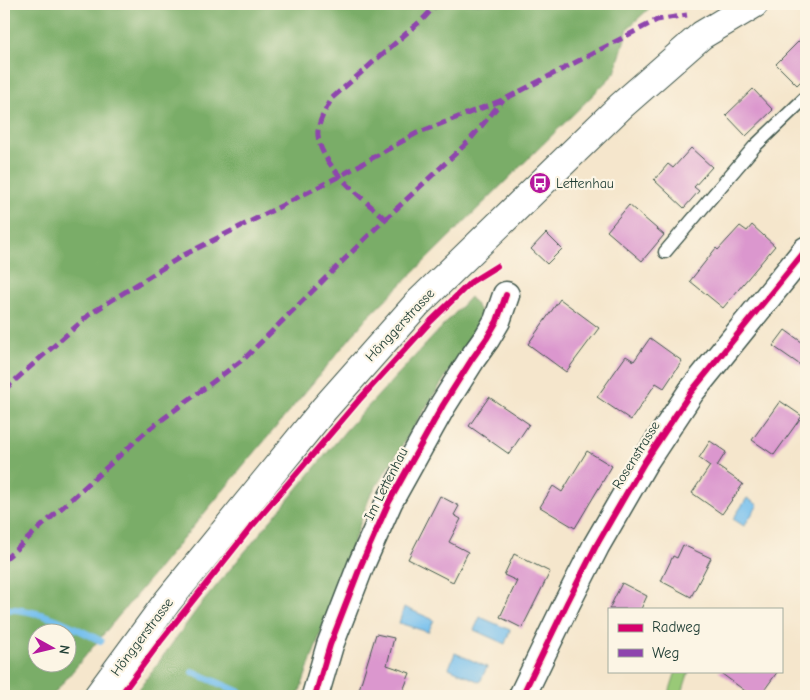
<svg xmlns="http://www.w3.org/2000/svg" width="810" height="700" font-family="'Comic Neue',sans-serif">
	<rect width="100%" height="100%" fill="#fcf5e5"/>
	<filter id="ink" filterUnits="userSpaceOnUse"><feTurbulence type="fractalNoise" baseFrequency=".02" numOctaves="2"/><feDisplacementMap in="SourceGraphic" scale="10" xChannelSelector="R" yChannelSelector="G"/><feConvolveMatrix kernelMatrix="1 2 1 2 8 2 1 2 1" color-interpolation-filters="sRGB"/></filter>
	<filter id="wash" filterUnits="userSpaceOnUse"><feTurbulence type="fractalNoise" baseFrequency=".0096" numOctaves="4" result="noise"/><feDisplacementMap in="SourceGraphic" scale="20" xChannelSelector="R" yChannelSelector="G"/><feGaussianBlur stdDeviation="1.12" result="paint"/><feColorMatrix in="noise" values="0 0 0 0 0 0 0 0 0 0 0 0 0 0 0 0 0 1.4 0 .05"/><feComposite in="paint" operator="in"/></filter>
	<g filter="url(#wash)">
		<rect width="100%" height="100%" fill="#f5e6cc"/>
		<path fill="#99c977" stroke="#5c8356" d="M676,671H689L681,696H668Z"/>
		<path fill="#7aad68" stroke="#4c754e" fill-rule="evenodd" d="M4,4H654L628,28L615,73L366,319L52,696H4ZM38,632H68V662H38Z
			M470,297L484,316L370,496L298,696H199L171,693L168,696H134L198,608L347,429Z"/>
		<path fill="#75bfee" stroke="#4a7e91" d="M747,498L758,505L744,526L733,519Z
			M404,607L434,620L428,632L399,623Z
			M480,617L510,630L505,644L474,630Z
			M455,653L487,667L480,682L449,668Z"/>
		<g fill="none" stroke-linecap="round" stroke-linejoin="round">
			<path stroke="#75bfee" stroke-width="7" d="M4,609C40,609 70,625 101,641
				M193,672L248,696"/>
		</g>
		<g id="blocks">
			<path fill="#db97ce" d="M806,34V76L797,85L776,64Z
				M753,89L773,110L746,136L726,115Z
				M691,148L712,167L694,187L699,191L684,208L654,180L668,164L673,168Z
				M629,205L664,235L642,261L607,231Z
				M752,225L775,246L723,308L690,281L716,248L718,250L740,226L747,231Z
				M546,233L562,249L547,264L531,249Z
				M560,299L599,328L566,372L528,344Z
				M785,330L806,345V369L773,346Z
				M650,338L682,361L664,388L656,383L631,420L597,397L626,356L634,361Z
				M489,397L529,424L509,454L469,426Z
				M780,401L802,416L774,455L752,440Z
				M710,441L726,452L717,466L743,484L722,514L692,493L710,466L699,458Z
				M587,451L612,466L575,528L540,507L553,486L562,492Z
				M440,496L459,506L454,515L461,519L449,542L468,552L453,582L408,559Z
				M683,545L711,558L691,597L661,581L673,556L677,558Z
				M514,554L550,572L522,628L500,617L517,581L504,575Z
				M622,583L647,596L641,609H609Z
				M376,634L394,638L387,665L410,673L401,696H357Z
				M718,671H778L760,696H752Z"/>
		</g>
	</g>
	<g filter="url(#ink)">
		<use href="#blocks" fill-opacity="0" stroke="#3f564b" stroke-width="1"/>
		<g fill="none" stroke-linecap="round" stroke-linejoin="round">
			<g stroke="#3f564b" stroke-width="15">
				<path id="service" d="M665,252L755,146L806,97"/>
			</g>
			<g stroke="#3f564b" stroke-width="29">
				<path id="minor" d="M315,696L330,645L361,565L389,502L443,405L472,359L487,338L497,321L506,295
					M522,696L567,603L596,546L644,463L691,392L806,250"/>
			</g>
			<g stroke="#3f564b" stroke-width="30">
				<path id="secondary" d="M98,696L167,602L324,409L417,304L621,106L702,35L754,4"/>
			</g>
			<use href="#service" stroke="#fff" stroke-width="12"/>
			<use href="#minor" stroke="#fff" stroke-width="26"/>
			<use href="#secondary" stroke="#fff" stroke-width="28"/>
			<path stroke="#8e44ad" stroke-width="5" stroke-dasharray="10 5" stroke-linecap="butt" d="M385,219C364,199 315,162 318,130C320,118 327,108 332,98L424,18L437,4
				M4,390L90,314L182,256L340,176L417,133L505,99L657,20L687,15
				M4,560L148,430L245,358L379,225L469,141L503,100"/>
			<g stroke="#fcf5e5" stroke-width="9">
				<path id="cycleway" d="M120,696L160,642L252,526L359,400L431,321L471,282L497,266
					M315,696L330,645L361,565L389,502L443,405L472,359L487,338L497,321L506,295
					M522,696L567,603L596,546L644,463L691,392L806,250"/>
			</g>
			<use href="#cycleway" stroke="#d6006c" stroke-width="6"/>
		</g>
	</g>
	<defs>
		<g id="bus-disc" transform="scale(1.125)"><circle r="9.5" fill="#b5179e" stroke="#fcf5e5"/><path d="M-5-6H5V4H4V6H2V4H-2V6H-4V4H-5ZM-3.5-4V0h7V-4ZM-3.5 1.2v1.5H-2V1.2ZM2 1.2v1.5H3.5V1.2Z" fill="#fff"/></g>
	</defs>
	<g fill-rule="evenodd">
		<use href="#bus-disc" x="540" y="183"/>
	</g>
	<g text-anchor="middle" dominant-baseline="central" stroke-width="4.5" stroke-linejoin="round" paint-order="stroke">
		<g font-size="14" fill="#1f3d34" stroke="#fcf5e5" text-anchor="start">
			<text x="556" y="183">Lettenhau</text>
		</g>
		<g font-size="14" fill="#1f3d34" stroke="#fcf5e5">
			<text transform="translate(400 325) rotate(-47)">Hönggerstrasse</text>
			<text transform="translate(636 455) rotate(-58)">Rosenstrasse</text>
			<text transform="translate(386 484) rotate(-63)">Im Lettenhau</text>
			<text transform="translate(142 637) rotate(-53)">Hönggerstrasse</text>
		</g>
	</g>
	<rect width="810" height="700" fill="none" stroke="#fcf5e5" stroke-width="20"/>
	<rect x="608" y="608" width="175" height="65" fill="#fcf5e5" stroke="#a4ab9e"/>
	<rect x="618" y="624" width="25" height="8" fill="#d6006c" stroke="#a4ab9e"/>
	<text x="652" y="632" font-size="15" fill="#1f3d34">Radweg</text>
	<rect x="618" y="649" width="25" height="8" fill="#8e44ad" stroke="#a4ab9e"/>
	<text x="652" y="658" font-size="15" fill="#1f3d34">Weg</text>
	<g transform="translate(52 648) rotate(98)"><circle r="24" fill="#fcf5e5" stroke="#a4ab9e"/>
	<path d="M0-4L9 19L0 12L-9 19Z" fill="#b5179e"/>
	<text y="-8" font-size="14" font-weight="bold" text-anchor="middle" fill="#1f3d34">N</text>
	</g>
</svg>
